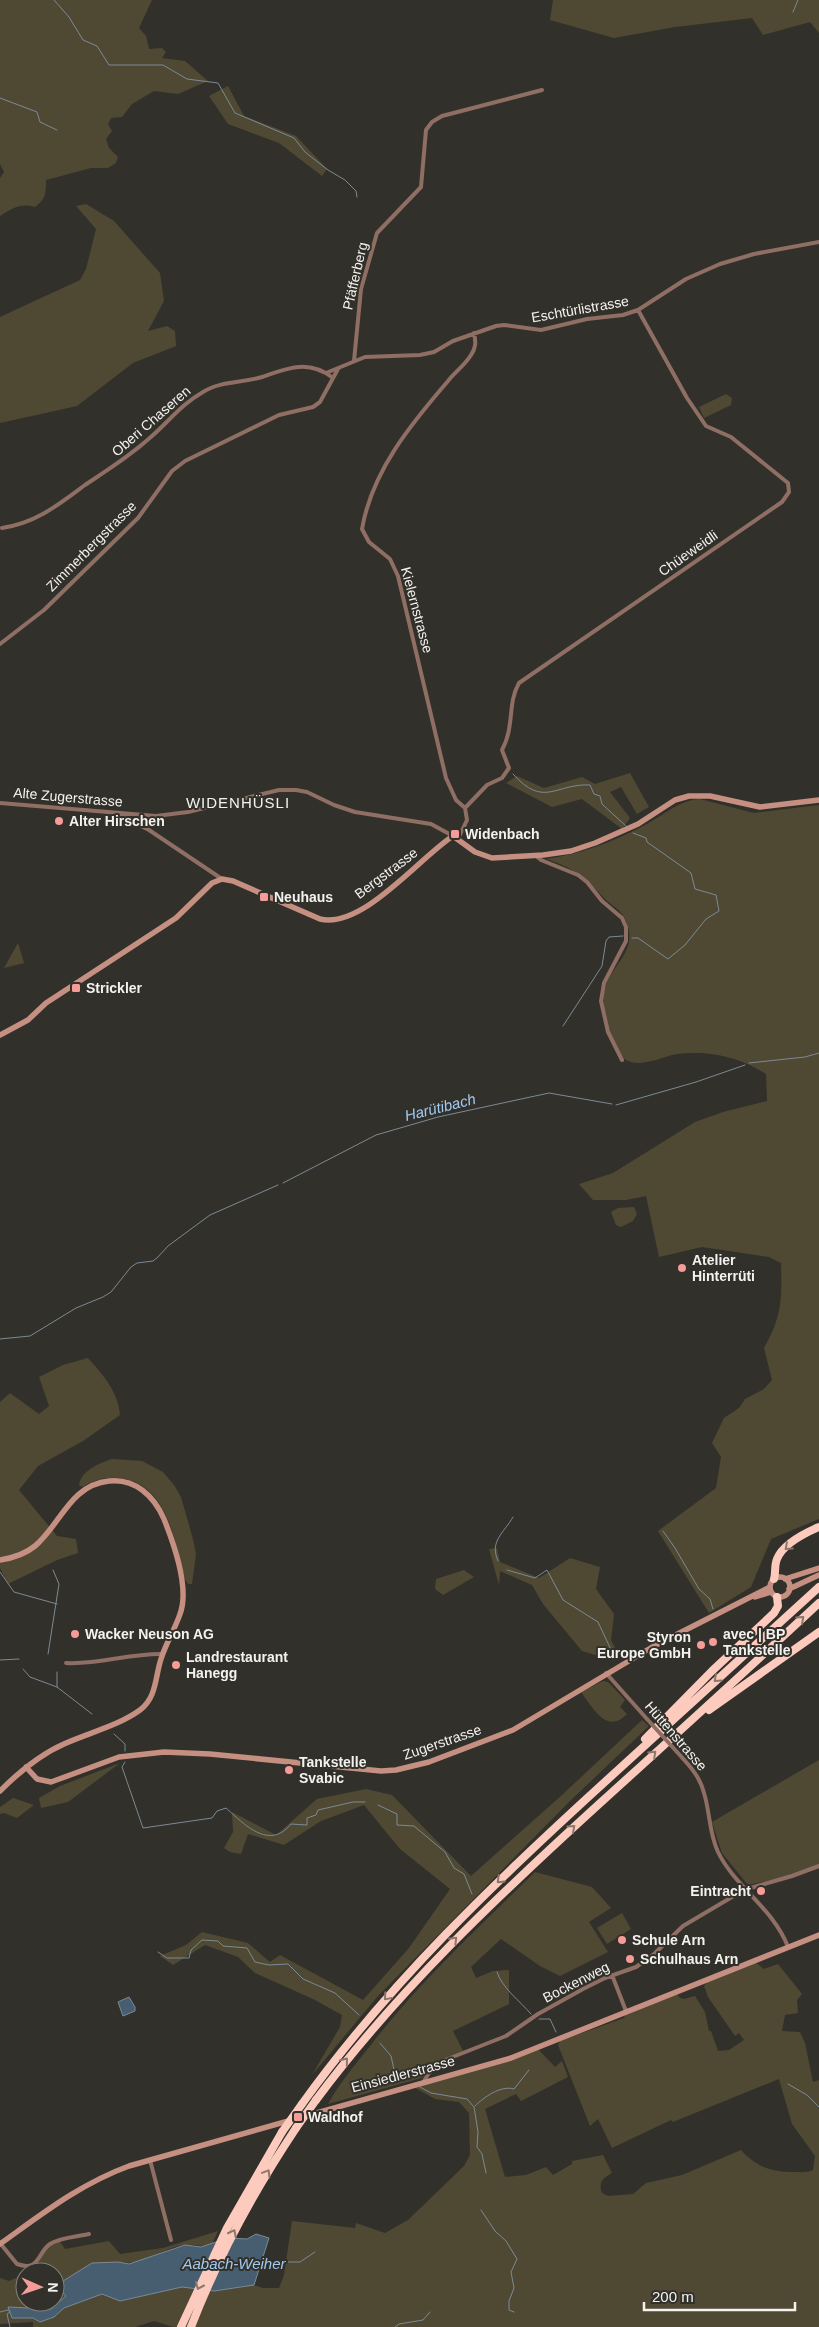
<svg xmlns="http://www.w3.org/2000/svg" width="819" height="2327" font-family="Arial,sans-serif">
	<rect width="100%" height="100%" fill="#32302a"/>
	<path fill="#4f4934" d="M0,0H152L139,28L146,36L149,49L162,48L166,52L162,58L185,61L208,81L178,94L154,91L132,104L122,117L111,118L108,124L112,131L106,139L109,148L118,157L116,163L108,168H91L46,180C46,193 46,199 35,207C20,203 13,208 0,216V178L4,172L0,164Z
		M553,0H819V33L810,22L763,35L752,18L675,27L614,38L550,20Z
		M228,86L244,116L296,136L327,169L322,176L279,143L228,124L209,96Z
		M86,204L114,221L160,273L164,301L148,331L167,326L175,331L176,346L133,363L77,406L0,423V317L80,280L86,269L96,229L76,206Z
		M726,394L732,398L731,405L704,418L699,407Z
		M630,773L649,807L637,814L621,787L610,792L630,818L622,829L582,799L552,807L506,783L517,776L544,788L582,777L595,784Z
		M700,799L754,813L819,805V1519L771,1539L751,1587L709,1613L658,1531L716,1488L721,1457L712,1443L724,1418L739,1408L745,1399L764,1389L772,1380L764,1348C782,1316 782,1300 781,1263L769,1257L702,1247L659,1257L646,1196L626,1200H593L579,1184L613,1173L695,1122L723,1112L767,1101L766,1074C745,1061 727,1055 702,1053C692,1053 681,1053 672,1055C658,1059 632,1070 622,1056C610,1038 599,1008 605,988C613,962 640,950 625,919C621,910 611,905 604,898C586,878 572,867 546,859C581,854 613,842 645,825C663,816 679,800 700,799Z
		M18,943L24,963L4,968Z
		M634,1207L637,1214L633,1221L621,1227L616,1225L611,1212L618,1208Z
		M88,1358C103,1375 118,1391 120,1415L83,1441L38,1466L19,1490L57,1536L76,1539L78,1553L57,1560L8,1584L0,1568V1402L10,1393L39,1414L49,1406L39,1377L63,1365Z
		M112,1459L142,1461L163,1472L174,1485L181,1497L193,1539L196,1554L192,1584H188L185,1579C175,1544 169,1489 126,1479C109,1476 96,1479 82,1487L79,1485C81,1471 99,1463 112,1459Z
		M497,1548L500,1562L539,1578L570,1558L600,1567L596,1589L614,1614L611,1640L618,1654L612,1660L582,1651L543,1604L532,1585L500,1571L499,1585L489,1549Z
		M464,1570L474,1577L443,1595L435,1589L436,1579Z
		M603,1681L608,1682L625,1700L620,1707L627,1714C607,1735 593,1708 581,1692Z
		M642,1720L649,1726L570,1801L378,1996L312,2075L340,2027L342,2015L313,1999L255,1973L238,1957L205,1945L173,1965L160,1956L186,1945L202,1932L248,1943L270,1962L280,1955L363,2000L409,1948L450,1889L400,1849L364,1805L321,1821L284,1845L248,1834L241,1854L230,1852L224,1848L233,1832L232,1812L276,1835L317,1799L366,1789L392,1795L471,1876L562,1795Z
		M819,1760V1864L790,1876L748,1885L722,1853L712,1822Z
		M120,1763L68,1802L41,1808L39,1798L60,1786Z
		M13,1798L34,1805L17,1818L4,1813L0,1814V1807Z
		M535,1872L592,1887L611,1908L589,1922L608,1952L560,1976L540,1966L501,1939L471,1967L476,1978L493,1971L509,1970V2004L453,2031L463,2051L445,2058L422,2078L328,2104C340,2082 355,2065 370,2046C419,1982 478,1928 535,1872Z
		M622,1913L631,1929L607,1944L597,1928Z
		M755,1962L764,1969L778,1964L802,1994L797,2000L798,2013L785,2015L782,2031L800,2032L805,2043L813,2082L819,2080V2327H173L154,2321L135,2327H33V2322L0,2324V2278L9,2281L16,2278L22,2271L32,2270L31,2265L40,2260L43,2250L59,2240L65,2249L109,2241L120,2254L163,2248L218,2231L212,2244C199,2248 197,2244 185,2245C163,2247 144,2267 118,2262L55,2286V2272H25V2302H55V2286L66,2296L51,2309L9,2307L12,2318L54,2317L64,2308L102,2294L120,2301L182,2287L214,2291L254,2285L263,2288H279L284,2275L292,2221L355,2228L356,2223L385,2233L408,2220L464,2166L470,2155L469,2113L459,2102L435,2099L410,2085L538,2049L555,2067L562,2061L568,2077L521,2101L516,2094L485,2109L505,2177L526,2175L546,2167L553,2175L572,2164V2161L603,2155L612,2173C603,2178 598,2182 602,2193L608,2196L633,2194L646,2183L682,2175L741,2150C756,2167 772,2172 794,2172C801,2172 807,2173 813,2170L815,2156L792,2124L779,2079L673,2122L671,2120L612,2148L598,2119L590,2126L558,2045L560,2041L624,2018L625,2015L677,1994L680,1998L684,1999L695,1996L705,2012L709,2031H711L718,2051L729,2050L744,2040L739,2033L735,2036L708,1997L704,1986L707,1982Z"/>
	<path fill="#475d70" stroke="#7b8a96" d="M129,1997L135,2007V2011L123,2016L118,2002Z
		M256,2234L269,2238L254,2285L214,2291L182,2287L120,2301L102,2294L64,2308L54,2317L40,2322L33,2318H12L8,2307L51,2309L66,2296L55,2286L92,2263L118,2262L129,2264L185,2245L201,2247L228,2238L247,2239Z"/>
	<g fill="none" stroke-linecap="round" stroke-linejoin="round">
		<path stroke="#7b8a96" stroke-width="1" d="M54,0L69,17L83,40L97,46L109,65H163L187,79L218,83L235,113L294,138L305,152L328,170L345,180L356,191L357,197
			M793,12L798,0
			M0,98L37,112L40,122L57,130
			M513,774C544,809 556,783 590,785L594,794L600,796L602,804L627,827
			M632,938H638L668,959L685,945L706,919L719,911L716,895L695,889L691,873L647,842L646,838L633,833
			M563,1026L602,966L606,941L609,937L623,936
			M749,1063L805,1057L819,1053
			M616,1105L696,1082L745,1065
			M283,1183L376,1135L438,1117L549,1093L612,1104
			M0,1339L30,1336L76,1308L103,1297L111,1292L131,1267L137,1263L153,1261L158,1257L168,1246L210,1215L278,1185
			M663,1531L675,1548L699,1589L710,1599L713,1609
			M498,1561C489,1541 504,1533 513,1517
			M507,1570L535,1578L547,1570L563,1600L598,1622L613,1654
			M0,1572L14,1592L57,1604
			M48,1654L59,1584L53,1570
			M0,1660L19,1659
			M23,1669L30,1677L57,1687L92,1714
			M57,1672V1687
			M114,1734L125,1744V1751
			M125,1762L122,1767L143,1828L212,1818L217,1811L226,1808C244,1824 269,1851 291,1824L307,1825V1818L316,1815L318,1810L353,1802H365
			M378,1805L397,1814V1825L414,1826L445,1852L454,1868L464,1874L472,1894
			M158,1952L167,1958H189L191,1950L202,1940L218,1941L223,1946L247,1948L255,1962L269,1965L288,1964L303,1979L335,1993L359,2015
			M497,1972C502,1988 520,2001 531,2014
			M539,2019H550L556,2032
			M380,2043L391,2056L395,2074L405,2080
			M788,2084L807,2095L819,2107
			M420,2087L431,2093L467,2099L474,2107L478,2132L477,2147L482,2154L486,2173
			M475,2106C484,2097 501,2085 514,2089L529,2070
			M481,2210L495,2231L506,2241L517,2259L511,2272L514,2288L509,2301V2310L514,2312
			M288,2262H300L315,2252
			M0,2312L8,2310L10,2312
			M10,2327L7,2314L10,2312
			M395,2327L399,2324L423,2320L430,2312"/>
		<path stroke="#8f6e64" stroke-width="4" d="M354,361L361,289L377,233L421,187L426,130L432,122L442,116L542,90
			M326,373L365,357L420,355L434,352L453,341L496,326L504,325L541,330L587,319L623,315L638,310L686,279L720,264L754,254L819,242
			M2,528C36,523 58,505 85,485C109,469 130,456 152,436C170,420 182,404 203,392C220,381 243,383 262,377C287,368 309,359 333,378
			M0,644L44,610L138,518L172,471L185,461L279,415L313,407L320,402L338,369
			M0,803L156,816L188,812L279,790H296L307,792L334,805L355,812L431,824L453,836
			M465,808L487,785L502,778L509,768L502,750C515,726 507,704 519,683L782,502L789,492L788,483L731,437L706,426L687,398L638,310
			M115,813L149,830L222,879
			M458,839L467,820L465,808L456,800L446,778L398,576L390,559L369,542L362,529C372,471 411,424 448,381C455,372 465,365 471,355C476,348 476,342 474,333
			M536,856L541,860L578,875L587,882L602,901L622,918L626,927V941L604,983L601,1001L608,1032L622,1060
			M66,1663C99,1665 130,1653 163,1654
			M606,1673L647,1719
			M677,1752C688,1764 700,1776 704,1793C710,1812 709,1833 718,1852C735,1887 774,1909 788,1947
			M612,1975L626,2011
			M424,2081L429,2073L445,2060L506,2036L538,2014L583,1989L605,1978L636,1967L653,1955L683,1926L732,1897L747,1889L792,1876L819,1866
			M150,2160L171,2240
			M0,2243L17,2264C40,2272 37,2253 50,2244C61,2237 76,2237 89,2234"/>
		<path stroke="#c58f81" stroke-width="5.5" d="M0,1035L28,1020L46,1003L176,918L212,883L222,879L233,881L320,919C363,929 420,857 453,836L475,852L492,858L543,855L571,851L595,843L638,824L675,800L689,796H710L760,807L819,800
			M0,1560C13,1558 24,1555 35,1546C61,1524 70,1485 109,1481C135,1478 154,1496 164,1519C174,1544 190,1588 180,1614C175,1629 166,1643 161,1659C155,1677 157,1697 140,1710C118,1726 88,1733 64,1744C39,1755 19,1772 0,1791
			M770 1587a10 10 0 1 1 20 0a10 10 0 1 1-20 0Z
			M785,1579L819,1568
			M789,1589L819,1575
			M755,1597L771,1592
			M26,1767L37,1779L51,1782L119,1757L164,1752L210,1754L381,1771L396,1770L429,1762L513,1730L654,1646L770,1587
			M0,2244C42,2214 80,2184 129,2166L511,2058L819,1935"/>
		<path stroke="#fdcbbd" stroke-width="8" d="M774,1579C776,1573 774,1566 777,1559C783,1544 805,1533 819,1527
			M709,1710L819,1632
			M645,1739L712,1671L774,1613L778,1606L777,1597
			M316,2100C398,1990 497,1897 598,1805C672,1738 746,1671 819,1603
			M302,2104C389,1983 497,1880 607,1780C678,1716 748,1651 819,1587
			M181,2327L227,2228L282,2132
			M191,2327C218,2257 254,2191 296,2128"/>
		<path stroke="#8f6e64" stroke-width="4" d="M647,1719L677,1752"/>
		<path stroke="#fdcbbd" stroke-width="8" d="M296,2128L316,2100
			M282,2132L302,2104"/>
	</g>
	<defs><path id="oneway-chevron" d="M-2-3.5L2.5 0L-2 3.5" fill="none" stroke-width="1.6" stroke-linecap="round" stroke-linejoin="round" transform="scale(1.25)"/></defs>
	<g stroke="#8d766c">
		<use href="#oneway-chevron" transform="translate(788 1547) rotate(138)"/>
		<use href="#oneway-chevron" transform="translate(801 1619) rotate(-42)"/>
		<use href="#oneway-chevron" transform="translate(717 1679) rotate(138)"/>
		<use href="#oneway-chevron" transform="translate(653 1754) rotate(-43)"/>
		<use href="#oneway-chevron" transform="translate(572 1828) rotate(-42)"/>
		<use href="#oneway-chevron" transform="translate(500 1880) rotate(136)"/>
		<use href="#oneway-chevron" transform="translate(454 1940) rotate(-45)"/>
		<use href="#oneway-chevron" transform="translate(387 1997) rotate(131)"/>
		<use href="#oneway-chevron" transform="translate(345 2061) rotate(-51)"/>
		<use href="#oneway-chevron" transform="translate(267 2173) rotate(-59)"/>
		<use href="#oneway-chevron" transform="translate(233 2233) rotate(-63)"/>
		<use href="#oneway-chevron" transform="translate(199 2286) rotate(114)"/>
	</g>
	<g fill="#f59b98" stroke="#32302a" stroke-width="2">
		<circle cx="59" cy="821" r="5"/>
		<rect x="450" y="829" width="10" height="10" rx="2.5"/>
		<rect x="259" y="892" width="10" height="10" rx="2.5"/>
		<rect x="71" y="983" width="10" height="10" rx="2.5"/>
		<circle cx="682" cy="1268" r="5"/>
		<circle cx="75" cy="1634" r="5"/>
		<circle cx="713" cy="1642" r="5"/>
		<circle cx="701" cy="1645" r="5"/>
		<circle cx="176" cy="1665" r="5"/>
		<circle cx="289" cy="1770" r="5"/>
		<circle cx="761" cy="1891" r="5"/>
		<circle cx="622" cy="1940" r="5"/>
		<circle cx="630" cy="1959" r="5"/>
		<rect x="293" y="2112" width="10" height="10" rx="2.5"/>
	</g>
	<g text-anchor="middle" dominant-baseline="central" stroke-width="4" stroke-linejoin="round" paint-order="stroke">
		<g font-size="14" fill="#f3f2ee" stroke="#32302a">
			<text transform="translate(355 276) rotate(-77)">Pfäfferberg</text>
			<text transform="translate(580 309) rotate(-10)">Eschtürlistrasse</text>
			<text transform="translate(151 421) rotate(-41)">Oberi Chaseren</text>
			<text transform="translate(91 546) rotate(-45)">Zimmerbergstrasse</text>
			<text transform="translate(688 553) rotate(-35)">Chüeweidli</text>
			<text transform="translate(417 610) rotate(75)">Kielernstrasse</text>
			<text transform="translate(68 797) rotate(5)">Alte Zugerstrasse</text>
			<text transform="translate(386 873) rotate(-37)">Bergstrasse</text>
			<text transform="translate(676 1736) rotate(49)">Hüttenstrasse</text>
			<text transform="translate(442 1742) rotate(-19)">Zugerstrasse</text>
			<text transform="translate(576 1982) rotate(-27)">Bockenweg</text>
			<text transform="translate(403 2074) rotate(-15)">Einsiedlerstrasse</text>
		</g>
		<g font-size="14" font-weight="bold" fill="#f3f2ee" stroke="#32302a" text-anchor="start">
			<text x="69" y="821">Alter Hirschen</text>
			<text x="465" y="834">Widenbach</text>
			<text x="274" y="897">Neuhaus</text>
			<text x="86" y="988">Strickler</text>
			<text x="692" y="1260">Atelier<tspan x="692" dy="16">Hinterrüti</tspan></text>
			<text x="85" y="1634">Wacker Neuson AG</text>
			<text x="723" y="1634">avec | BP<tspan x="723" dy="16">Tankstelle</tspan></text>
			<text x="691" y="1637" text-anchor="end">Styron<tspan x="691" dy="16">Europe GmbH</tspan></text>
			<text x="186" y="1657">Landrestaurant<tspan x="186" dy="16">Hanegg</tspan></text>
			<text x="299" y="1762">Tankstelle<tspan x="299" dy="16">Svabic</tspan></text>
			<text x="751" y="1891" text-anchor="end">Eintracht</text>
			<text x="632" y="1940">Schule Arn</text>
			<text x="640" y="1959">Schulhaus Arn</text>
			<text x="308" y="2117">Waldhof</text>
		</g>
		<g font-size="15" letter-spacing="1" fill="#f3f2ee" stroke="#32302a">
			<text x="238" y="802">WIDENHÜSLI</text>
		</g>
		<g font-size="15" font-style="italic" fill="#a0caf1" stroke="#32302a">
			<text transform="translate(440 1107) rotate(-14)">Harütibach</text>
			<text x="234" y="2263">Aabach-Weiher</text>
		</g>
	</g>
	<g transform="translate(40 2287) rotate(92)"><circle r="24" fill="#32302a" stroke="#7f7e78"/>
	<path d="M0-4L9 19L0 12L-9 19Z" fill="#f59b98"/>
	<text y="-8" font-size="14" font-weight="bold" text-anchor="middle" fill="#f3f2ee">N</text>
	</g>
	<path d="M644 2302v8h151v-8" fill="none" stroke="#f3f2ee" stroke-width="2.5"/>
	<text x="652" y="2302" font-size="15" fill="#f3f2ee" stroke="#32302a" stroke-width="4" paint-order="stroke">200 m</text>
</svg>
